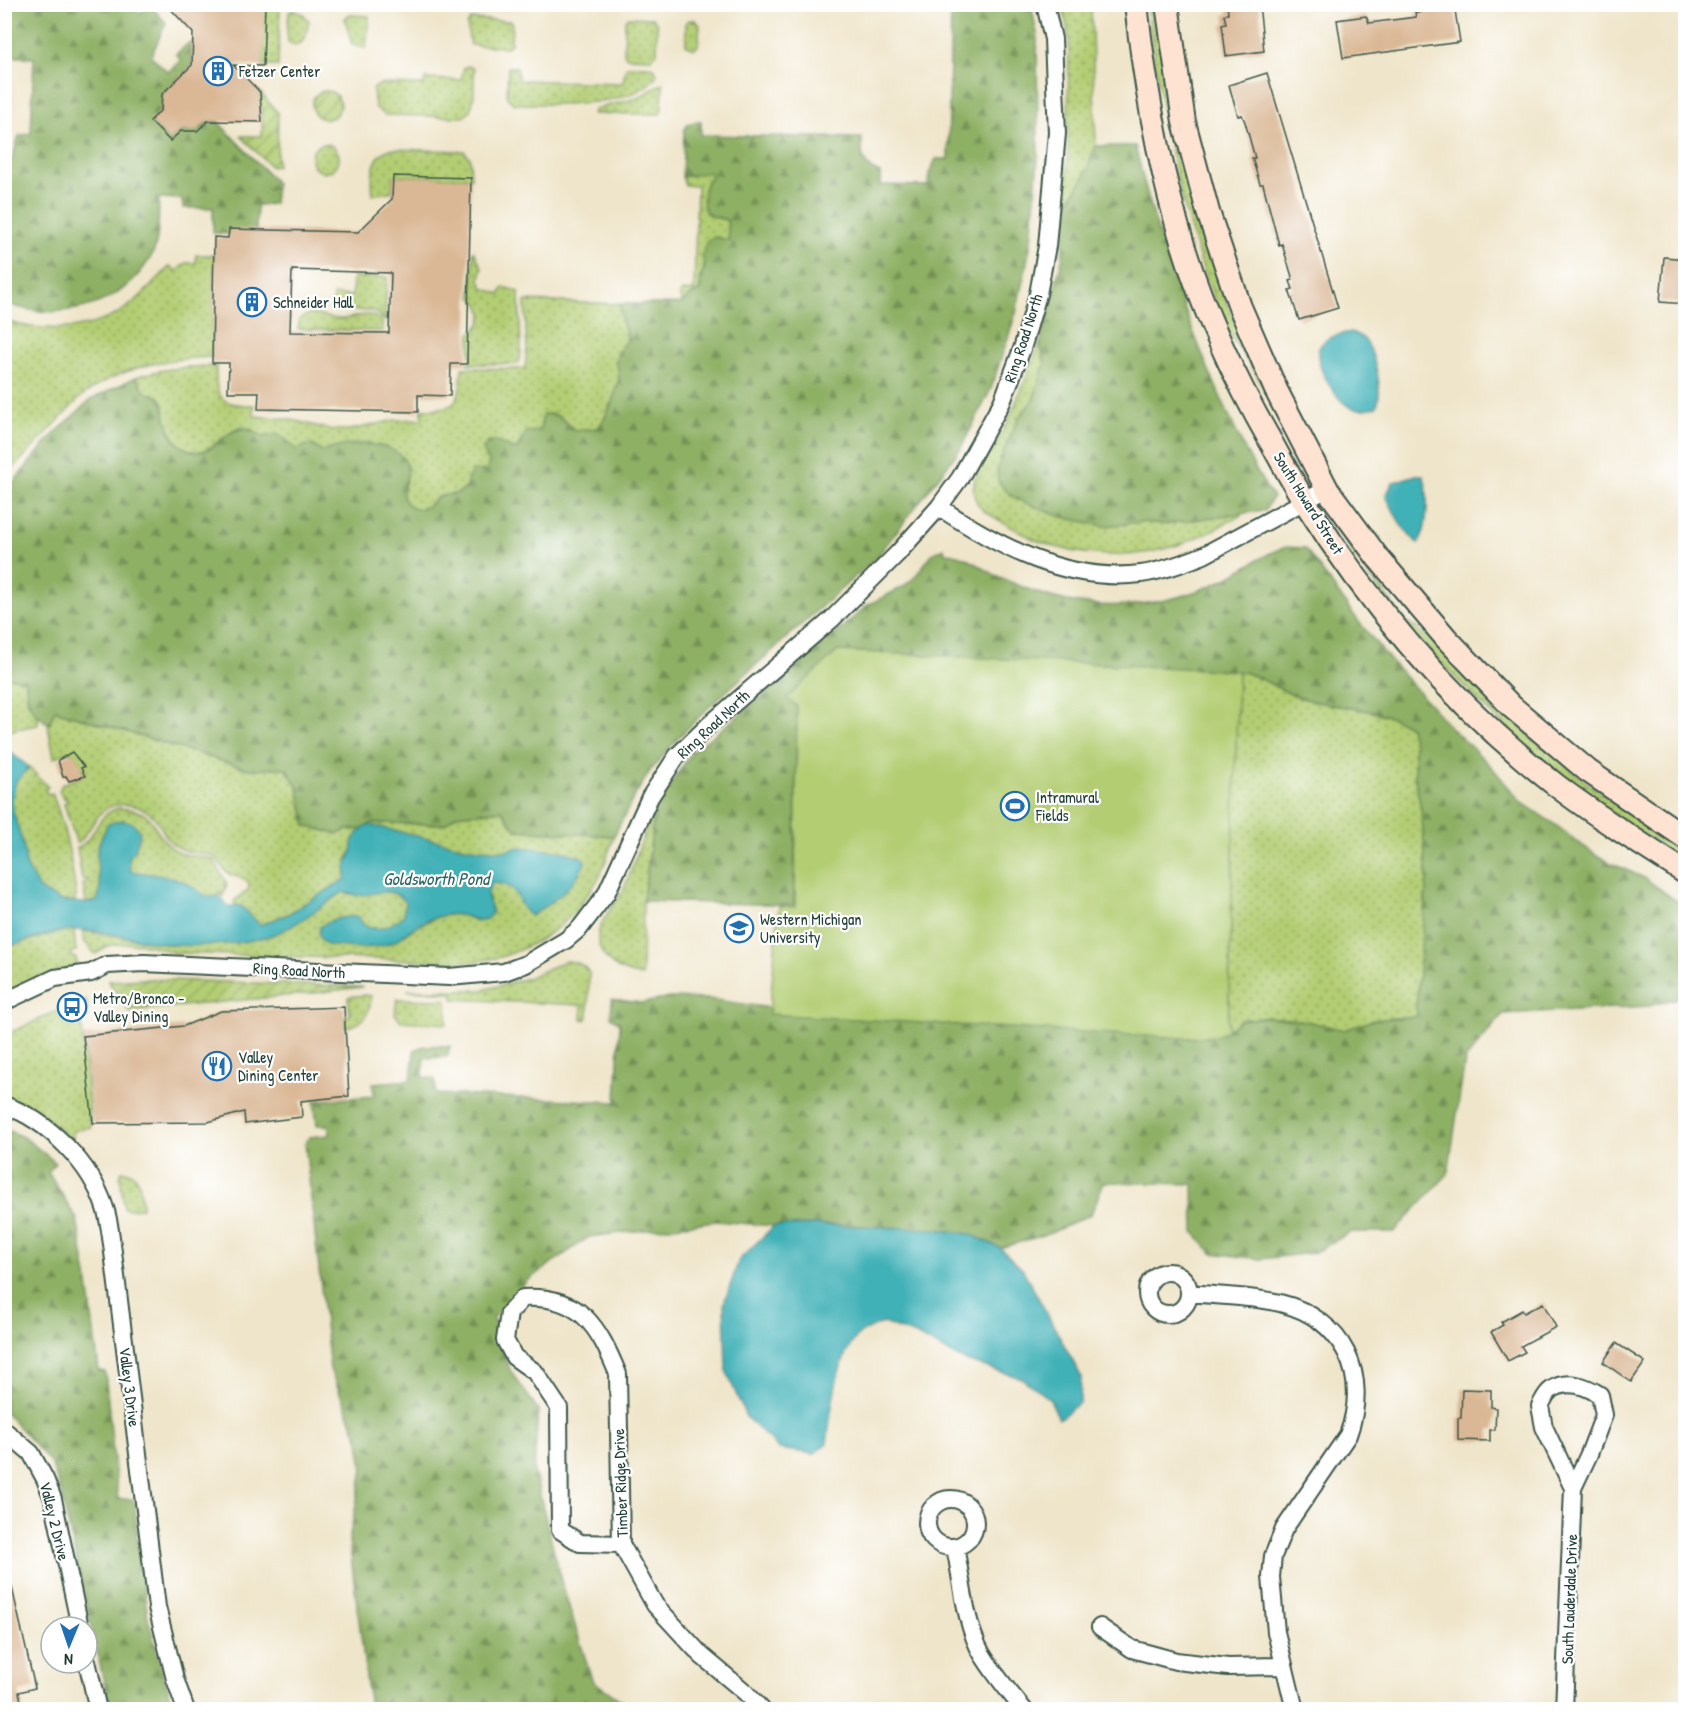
<svg xmlns="http://www.w3.org/2000/svg" width="1690" height="1714" font-family="'Patrick Hand',sans-serif">
	<defs>
		<pattern id="grass-dots" width="8" height="8" patternUnits="userSpaceOnUse" patternTransform="scale(1.5)"><rect width="8" height="8" fill="#b3cd73"/><path d="M2 2h.1M6 6h.1" fill="none" stroke="#91a85f" stroke-width="1.8" stroke-linecap="round"/></pattern>
		<pattern id="forest-firs" width="22" height="20" patternUnits="userSpaceOnUse" patternTransform="scale(1.5)"><rect width="22" height="20" fill="#8eb065"/><path d="M5 1l3.5 6h-7zM16 11l3.5 6h-7z" fill="#739054"/></pattern>
		<pattern id="garden-furrows" width="10" height="10" patternUnits="userSpaceOnUse" patternTransform="scale(1.5)"><rect width="10" height="10" fill="#b3cd73"/><path d="M-1 1l2-2M0 10L10 0M9 11l2-2" fill="none" stroke="#91a85f"/></pattern>
	</defs>
	<rect width="100%" height="100%" fill="#fff"/>
	<filter id="ink" filterUnits="userSpaceOnUse"><feTurbulence type="fractalNoise" baseFrequency=".0167" numOctaves="2"/><feDisplacementMap in="SourceGraphic" scale="12" xChannelSelector="R" yChannelSelector="G"/><feConvolveMatrix kernelMatrix="1 2 1 2 8 2 1 2 1" color-interpolation-filters="sRGB"/></filter>
	<filter id="wash" filterUnits="userSpaceOnUse"><feTurbulence type="fractalNoise" baseFrequency=".008" numOctaves="4" result="noise"/><feDisplacementMap in="SourceGraphic" scale="24" xChannelSelector="R" yChannelSelector="G"/><feGaussianBlur stdDeviation="1.35" result="paint"/><feColorMatrix in="noise" values="0 0 0 0 0 0 0 0 0 0 0 0 0 0 0 0 0 1.4 0 .05"/><feComposite in="paint" operator="in"/></filter>
	<g filter="url(#wash)">
		<rect width="100%" height="100%" fill="#efe5ca"/>
		<path fill="url(#grass-dots)" stroke="#698554" stroke-width="1.5" d="M263,5H280L278,66H263Z
			M1063,5H1091L1096,146L1084,177L1067,205L1069,39Z
			M1147,5H1157L1168,90L1188,182L1201,228L1225,299L1302,462C1286,433 1271,402 1255,373C1246,357 1233,343 1226,327C1181,226 1161,113 1147,5Z
			M293,10L303,14L309,21C307,33 303,52 288,42L287,30L289,12Z
			M348,15L369,16L366,48L352,45L345,19Z
			M628,17L653,18L657,23V53L651,58L627,57L624,54L625,20Z
			M471,19L510,21L512,23L511,44L506,47L470,45L467,25Z
			M690,20H695L700,25L698,46L693,49L686,45V22Z
			M468,66L474,68C473,83 478,110 463,117L385,115L375,107L373,89L380,84L424,85L425,79L461,80L464,67Z
			M628,66H650L655,69L657,74C639,109 552,104 519,104L513,103L507,98L508,67H517L518,80L623,83L625,69Z
			M663,83L662,108L660,114H593L595,109L638,98Z
			M311 158a14 14 0 1 1 28 0a14 14 0 1 1-28 0Z
			M390,149L464,151L470,158L471,178L393,176L392,191C386,194 376,193 373,195C371,178 371,155 390,149Z
			M709,171L711,177L706,182L717,218L727,220L729,241L723,239L705,261L699,291L692,294L681,304L680,295L682,291H694L697,186L685,185L682,177Z
			M473,251H474L482,268L480,279L483,288L500,294L504,287L519,292L521,352L518,364H467L471,362L470,334C486,324 486,308 472,297Z
			M196,255H214L212,357C166,358 119,367 82,396C74,403 67,412 60,419C44,436 28,453 12,469L11,436L4,409L5,321C43,333 92,332 126,308C143,296 156,280 170,266L176,271L186,263H196Z
			M353,277H387L385,321L378,313L372,311L333,310V295L352,296Z
			M526,301L620,304L622,321L628,339L623,346L616,364C617,366 619,371 619,373C620,385 606,419 598,428L576,431L562,419L543,414L540,431L522,438L517,449H512L504,444L486,456L489,461L487,471L481,470C474,479 468,489 458,493C452,495 446,494 440,497C434,499 431,505 425,508C414,512 401,503 403,491C404,485 407,480 407,473L387,448L367,443L334,448L326,451L319,450L313,445L297,450L284,438C278,437 271,438 265,437C256,435 251,425 240,428C227,432 217,445 205,450C177,461 164,422 163,402L145,392L136,377C163,368 188,366 216,366C215,400 221,405 254,405V416L288,419L332,430H350L395,420L422,419V409C458,410 460,401 462,368L525,369L527,349L525,302Z
			M309,314C319,314 328,318 338,319C353,320 367,309 381,320L383,331L298,329L300,319Z
			M1040,343L1045,364L1033,400L1018,419L1002,455L1104,526L1144,522L1165,524L1249,511C1226,523 1203,537 1178,545C1134,560 1081,558 1038,541C1020,533 1003,522 985,512C975,504 971,492 975,479C980,463 994,449 1001,435C1016,405 1028,374 1040,343Z
			M1330,519L1405,620L1430,638L1494,703L1578,776L1652,829L1685,850V861C1577,796 1480,712 1399,615C1374,585 1351,552 1328,520Z
			M1238,671C1259,675 1274,687 1293,695C1331,710 1375,704 1410,727L1414,744L1415,779L1421,808L1427,878L1416,1008L1418,1016L1374,1020L1344,1031L1306,1021L1268,1017L1228,1030Z
			M4,676L25,680L28,702L38,717V725L12,730L5,734Z
			M55,710L248,769L285,768L298,787L306,826L337,834L348,830L362,829L353,839V848L347,860L346,879L288,914L260,925L241,906L235,905L234,901C241,896 260,885 241,878C236,876 232,877 228,873C221,868 220,860 212,855C198,852 185,854 173,844C164,837 161,825 154,817C142,804 116,800 103,811C92,821 88,835 77,844L64,804L67,801L66,797L63,798L59,791L62,784L85,775L81,768L83,766L70,751L54,758L48,726Z
			M29,767L48,787L45,789L48,795L52,793C65,826 72,860 76,895L75,901H60L39,889L26,865L24,848L12,808V799L16,781Z
			M119,808C163,812 146,828 172,848C185,858 199,855 213,859L227,884L223,896L220,893L216,897L203,896L186,883L162,876L130,871L123,820L108,824C104,834 98,841 97,852C96,869 104,884 97,901L86,903L83,884L89,883L88,880H82L77,848C96,839 96,813 119,808Z
			M655,809L643,901L642,976C626,973 612,968 603,954C586,927 617,907 626,884C636,859 643,833 655,809Z
			M502,810L516,830L614,836L600,877L575,912L560,926L540,940L515,952L501,957L473,962L174,953C154,945 133,941 111,945C105,946 101,952 95,954L83,940L84,931L172,945L270,936L296,923L343,892C348,893 353,895 358,895C375,894 392,886 405,901L404,916C393,927 366,937 359,917C349,916 341,920 331,920L322,941C330,946 340,946 349,946C361,947 375,949 386,944C415,933 441,901 475,921L490,900L487,894L492,883C523,884 513,903 531,916L561,893L580,873L521,847L503,851L469,848L370,825L372,823L445,824L456,815Z
			M69,930H73L74,932L76,951L71,952L73,958H76L77,966L35,979L5,993V949L15,944Z
			M565,961C575,961 584,964 589,973L588,1017L586,1020L582,1019V1005L453,999V993L407,990H483L528,978Z
			M364,995L371,996C371,1013 362,1026 345,1027V1017L350,1016L348,997Z
			M397,999L447,1000V1024L401,1021L395,1014Z
			M79,1001H87L88,1017L81,1018L91,1127L73,1131V1141L42,1115L5,1097V1035Z
			M122,1171C143,1171 140,1191 142,1208L127,1209L124,1208L120,1176Z"/>
		<path fill="url(#forest-firs)" stroke="#56764c" stroke-width="1.5" d="M5,5H135L134,6L139,13L150,5L166,23L151,56L168,72L181,60L176,54L190,42L192,65L162,94L161,110L151,121L170,141L181,131H197L208,121L218,122L272,178L276,184L274,204L257,205L256,230L228,234L213,233V208H183L182,199L159,198C158,217 160,236 153,253C149,262 143,269 137,276C104,312 49,320 5,303V170L12,159L19,136L31,133L34,58L5,56Z
			M951,5H1031L1037,34L1038,159L1031,243L1016,313L991,389L961,448L877,557L710,706L679,737L650,771L635,795L614,836L516,830L502,810L456,815L445,824L372,823L362,829L348,830L337,834L306,826L298,787L285,768L248,769L55,710L49,724C29,712 28,701 25,680L5,676V461L12,484L49,439L90,400L136,377L145,392C148,394 154,394 158,396C169,403 160,444 193,451C221,457 228,411 263,437L278,434L297,450C301,448 305,445 309,445C316,445 318,452 325,451C328,451 332,448 334,448C354,442 395,440 406,463C411,475 402,484 403,494C404,509 421,512 431,504C433,503 434,499 437,498C443,494 449,495 455,494C459,493 464,490 467,488V481L472,471H487L489,461L483,450L487,443L494,441L512,449H517L526,432L540,431L543,415C557,410 565,423 576,431L598,428C607,419 619,387 619,374C619,367 614,363 617,356C619,350 624,344 628,339L622,321L620,304H680L693,294L699,291L701,287L699,279L705,267L702,255L708,240L715,237L729,240L727,220L709,215L704,209C703,196 702,186 711,177L709,172L682,177L684,131L688,124L698,121L701,122V135L862,138C861,156 862,166 880,173V185L928,186L929,174L936,159H948Z
			M1096,146H1135C1157,238 1185,319 1224,405C1238,436 1253,469 1273,497L1265,510L1165,524L1144,522L1104,526L1066,518L1023,502L1012,496L1004,489L998,480L997,469L1002,455L1018,419L1033,400L1041,376L1045,363L1040,343L1062,260L1067,205L1084,177Z
			M1287,547L1305,548L1359,622L1390,660L1452,729L1491,766L1520,801L1557,826L1580,844L1606,861L1644,878L1685,907V996L1649,1006L1503,1014L1465,1060L1448,1174L1394,1232H1351L1313,1253L1260,1259L1212,1253L1194,1232L1193,1184L1104,1182L1091,1214L1051,1233L1000,1248L970,1234L934,1229L828,1225L774,1226L716,1221L589,1237L528,1280L493,1318L510,1370L538,1410L534,1471L562,1584L592,1680L633,1709H370L349,1540L363,1470L359,1440L330,1369L305,1144L309,1137L330,1135L328,1125H317L314,1101L374,1096L373,1083L411,1080L414,1051C424,1043 438,1046 450,1046L447,1057L424,1058L423,1077L435,1079L436,1094L616,1102L620,1023L611,1017L612,999L641,1003L670,998L709,999L770,1008V1014L1187,1038L1217,1036L1228,1030L1240,1020L1268,1017L1306,1021L1344,1030L1374,1020L1418,1016L1416,1008L1427,878L1421,808L1415,779L1414,744L1410,727C1375,704 1331,710 1293,695C1274,687 1259,675 1238,671L838,651L788,698L797,706L794,905L643,901L655,809L692,752L773,688L868,605L903,587L914,578L932,554L944,548L945,553C965,553 981,568 999,577C1019,586 1040,595 1063,600C1117,612 1177,604 1227,578C1246,568 1266,552 1287,547Z
			M5,1129L25,1138L56,1163L48,1172L77,1219L87,1276L99,1371L105,1372L118,1499H132L135,1504L137,1541L148,1618L164,1678L175,1709H110L61,1492L51,1463L5,1412Z"/>
		<path fill="url(#garden-furrows)" stroke="#698554" stroke-width="1.5" d="M312 105a14 14 0 1 1 28 0a14 14 0 1 1-28 0Z
			M260,92L278,113L277,166L271,167L241,136H262V107L259,104Z
			M145,979L363,987L306,994L129,1011L120,994H117L108,981Z"/>
		<path fill="#b3cd73" stroke="#698554" stroke-width="1.5" d="M838,651L1238,671L1228,1030L1217,1036L1186,1038L769,1014L779,906L795,907L797,706L787,698Z"/>
		<path fill="#40b1b7" stroke="#307776" stroke-width="1.5" d="M1351,332C1356,334 1360,336 1364,339C1375,352 1384,392 1376,407C1366,409 1357,411 1348,406C1334,398 1310,359 1321,345C1327,336 1342,334 1351,332Z
			M1416,475H1423C1430,491 1428,531 1418,544L1401,525L1386,496L1393,482Z
			M5,748L29,767L16,781L12,799V807L24,848L26,865L39,889L60,901L86,903L97,901C104,885 96,873 97,857C97,844 103,835 108,824C121,819 133,818 140,832L135,851L129,856L130,871C148,874 169,875 186,883C199,889 203,900 219,896L229,907L241,906L260,925L288,914L346,879V867L353,848V839L362,829L370,825L469,848L503,851L521,847L566,852L583,858L585,863C573,887 553,902 531,916C513,905 525,884 492,883L487,894L492,913C483,925 476,919 464,916C457,913 449,914 441,916C431,918 420,923 411,929C406,932 403,937 397,940C377,951 349,948 328,945L322,941L319,935L320,927C330,919 346,916 359,917C366,938 393,926 404,915L405,901C390,884 375,896 358,895C353,895 348,893 343,892C321,906 293,929 269,936C243,944 196,948 169,944C137,940 103,929 70,930C54,931 19,942 5,949Z
			M828,1225L934,1229L970,1234L1000,1248L1023,1270L1081,1376L1080,1402L1059,1419L1050,1399L1021,1378L963,1360L916,1335L883,1323C876,1326 867,1329 861,1333C836,1353 831,1412 827,1443L814,1454L779,1449L746,1417L726,1370L724,1303L739,1260L774,1226Z"/>
		<g id="blocks">
			<path fill="#dab895" fill-rule="evenodd" d="M166,4H265L263,66L233,65L260,92L262,122L208,121L197,131H181L170,141L150,121L161,110L162,94L192,65L193,33Z
				M1227,4H1259L1264,51L1226,56L1222,24L1226,23L1224,15L1228,14Z
				M1443,4H1454L1460,42L1343,58L1337,20L1366,16L1369,23L1416,17L1415,12H1421V8Z
				M1267,73L1338,308L1299,320L1289,290L1293,289L1290,281L1293,280L1282,244L1279,245L1263,184H1260L1252,158H1255L1245,122L1242,115L1238,116L1229,85Z
				M393,176L471,178L467,364H451L450,396L418,395V412L258,409L259,392H228L229,363H212L214,237L228,238L229,229L358,232L392,199ZM292,270L391,273L389,333L290,332Z
				M1664,257L1686,259V304L1660,302Z
				M72,752L84,767L81,768L85,776L69,781L66,776L63,777L58,760Z
				M344,1007L349,1096L301,1101L302,1117L245,1124L244,1112L208,1122L93,1123L83,1036L184,1026L221,1011Z
				M1543,1303L1556,1327L1521,1346L1525,1352L1508,1361L1491,1332L1503,1325L1501,1322L1522,1310L1524,1313Z
				M1616,1343L1645,1362L1631,1382L1603,1362Z
				M1462,1389L1491,1390V1407L1496,1408L1495,1430H1490V1441L1458,1440V1418H1461Z
				M4,1579H10L35,1688L19,1692L23,1710H4Z"/>
		</g>
	</g>
	<g filter="url(#ink)">
		<use href="#blocks" fill-opacity="0" stroke="#3e564a" stroke-width="1.5"/>
		<g fill="none" stroke-linecap="round" stroke-linejoin="round">
			<g stroke="#3e564a" stroke-width="20">
				<path id="street" d="M939,507C999,547 1067,583 1141,574C1163,571 1184,563 1204,555L1327,489
					M4,1002L55,978L91,973L107,965L144,963L449,977L504,972L526,964L566,940L580,928L606,894L650,797L677,756L710,724L831,620L897,554L939,507L960,478L1002,402L1022,349L1038,294L1047,246L1057,133L1053,39L1045,4
					M4,1105C48,1120 91,1164 105,1208C109,1219 110,1232 112,1244L157,1607L175,1679L186,1710
					M1147 1293a21 21 0 1 1 42 0a21 21 0 1 1-42 0Z
					M1189,1293C1218,1296 1251,1296 1280,1303C1344,1319 1370,1375 1348,1435L1284,1529L1273,1556L1271,1577L1276,1632L1295,1710
					M4,1430L31,1453L45,1479L53,1499L80,1627
					M927 1523a24 24 0 1 1 48 0a24 24 0 1 1-48 0Z
					M621,1544L580,1543L560,1530L559,1408L535,1372L514,1357L505,1340L509,1313L523,1298C581,1295 598,1326 618,1374L621,1544L655,1605L702,1656L745,1692L762,1710
					M955,1547C962,1580 965,1625 982,1654C994,1674 1009,1692 1024,1710
					M1100,1627L1132,1649L1176,1661L1228,1667L1284,1666
					M87,1661L98,1710
					M1564,1710L1573,1488L1589,1454L1604,1415L1600,1395C1586,1386 1567,1379 1551,1390C1546,1393 1543,1401 1540,1406L1544,1427L1573,1488"/>
			</g>
			<g stroke="#3e564a" stroke-width="26">
				<path id="secondary" d="M1136,4C1144,77 1156,150 1176,221C1197,298 1231,372 1271,442C1282,462 1293,483 1305,502C1372,609 1457,708 1557,786C1598,817 1642,845 1686,873
					M1167,4L1184,122L1208,212L1240,307L1276,390L1327,489L1378,558L1446,638L1512,707L1588,771L1686,838"/>
			</g>
			<use href="#street" stroke="#fff" stroke-width="16"/>
			<use href="#secondary" stroke="#fee3d2" stroke-width="22"/>
		</g>
	</g>
	<defs>
		<g id="building-ring" transform="scale(1.5)"><circle r="9.5" fill="#fff" stroke="#1f6fb2" stroke-width="1.5"/><path d="M-4-6H4V6H1V3H-1V6H-4ZM-2.5-4.3h1.7v1.8h-1.7ZM.8-4.3h1.7v1.8H.8ZM-2.5-1h1.7V.8h-1.7ZM.8-1h1.7V.8H.8Z" fill="#1f6fb2"/></g>
		<g id="stadium-ring" transform="scale(1.5)"><circle r="9.5" fill="#fff" stroke="#1f6fb2" stroke-width="1.5"/><path d="M0-5a6.5 5 0 1 0 0 10a6.5 5 0 1 0 0-10ZM-3.5-1.8h7v3.6h-7Z" fill="#1f6fb2"/></g>
		<g id="university-ring" transform="scale(1.5)"><circle r="9.5" fill="#fff" stroke="#1f6fb2" stroke-width="1.5"/><path d="M0-5L7-2L0 1L-7-2ZM-4 1L0 2.5L4 1V4Q0 6-4 4Z" fill="#1f6fb2"/></g>
		<g id="bus-ring" transform="scale(1.5)"><circle r="9.5" fill="#fff" stroke="#1f6fb2" stroke-width="1.5"/><path d="M-5-6H5V4H4V6H2V4H-2V6H-4V4H-5ZM-3.5-4V0h7V-4ZM-3.5 1.2v1.5H-2V1.2ZM2 1.2v1.5H3.5V1.2Z" fill="#1f6fb2"/></g>
		<g id="restaurant-ring" transform="scale(1.5)"><circle r="9.5" fill="#fff" stroke="#1f6fb2" stroke-width="1.5"/><path d="M-5-6h1v4h1v-4h1v4h1v-4h1v5L-1.5 .5V6h-2V.5L-5-1ZM5-6V6H3V1.5H1.5Q1.5-4 5-6Z" fill="#1f6fb2"/></g>
	</defs>
	<g fill-rule="evenodd">
		<use href="#building-ring" x="218" y="71"/>
		<use href="#building-ring" x="252" y="302"/>
		<use href="#stadium-ring" x="1015" y="806"/>
		<use href="#university-ring" x="739" y="928"/>
		<use href="#bus-ring" x="72" y="1007"/>
		<use href="#restaurant-ring" x="217" y="1066"/>
	</g>
	<g text-anchor="middle" dominant-baseline="central" stroke-width="4.5" stroke-linejoin="round" paint-order="stroke">
		<g font-size="16" fill="#1f3d34" stroke="#fff" text-anchor="start">
			<text x="239" y="71">Fetzer Center</text>
			<text x="273" y="302">Schneider Hall</text>
			<text x="1036" y="797">Intramural<tspan x="1036" dy="18">Fields</tspan></text>
			<text x="760" y="919">Western Michigan<tspan x="760" dy="18">University</tspan></text>
			<text x="93" y="998">Metro/Bronco -<tspan x="93" dy="18">Valley Dining</tspan></text>
			<text x="238" y="1057">Valley<tspan x="238" dy="18">Dining Center</tspan></text>
		</g>
		<g font-size="16" fill="#1f3d34" stroke="#fff">
			<text transform="translate(1023 338) rotate(-72)">Ring Road North</text>
			<text transform="translate(1309 503) rotate(58)">South Howard Street</text>
			<text transform="translate(713 724) rotate(-43)">Ring Road North</text>
			<text transform="translate(299 970) rotate(3)">Ring Road North</text>
			<text transform="translate(130 1387) rotate(83)">Valley 3 Drive</text>
			<text transform="translate(620 1483) rotate(-92)">Timber Ridge Drive</text>
			<text transform="translate(55 1521) rotate(76)">Valley 2 Drive</text>
			<text transform="translate(1569 1599) rotate(-88)">South Lauderdale Drive</text>
		</g>
		<g font-size="18" font-style="italic" fill="#2b6662" stroke="#fff">
			<text x="436" y="878">Goldsworth Pond</text>
		</g>
	</g>
	<rect width="1690" height="1714" fill="none" stroke="#fff" stroke-width="24"/>
	<g transform="translate(69 1645) rotate(182)"><circle r="28" fill="#ffffff" stroke="#a5b1ae" stroke-width="1.5"/>
	<path d="M0-4.5L10 22L0 15L-10 22Z" fill="#1f6fb2"/>
	<text y="-9" font-size="16" font-weight="bold" text-anchor="middle" fill="#1f3d34">N</text>
	</g>
</svg>
